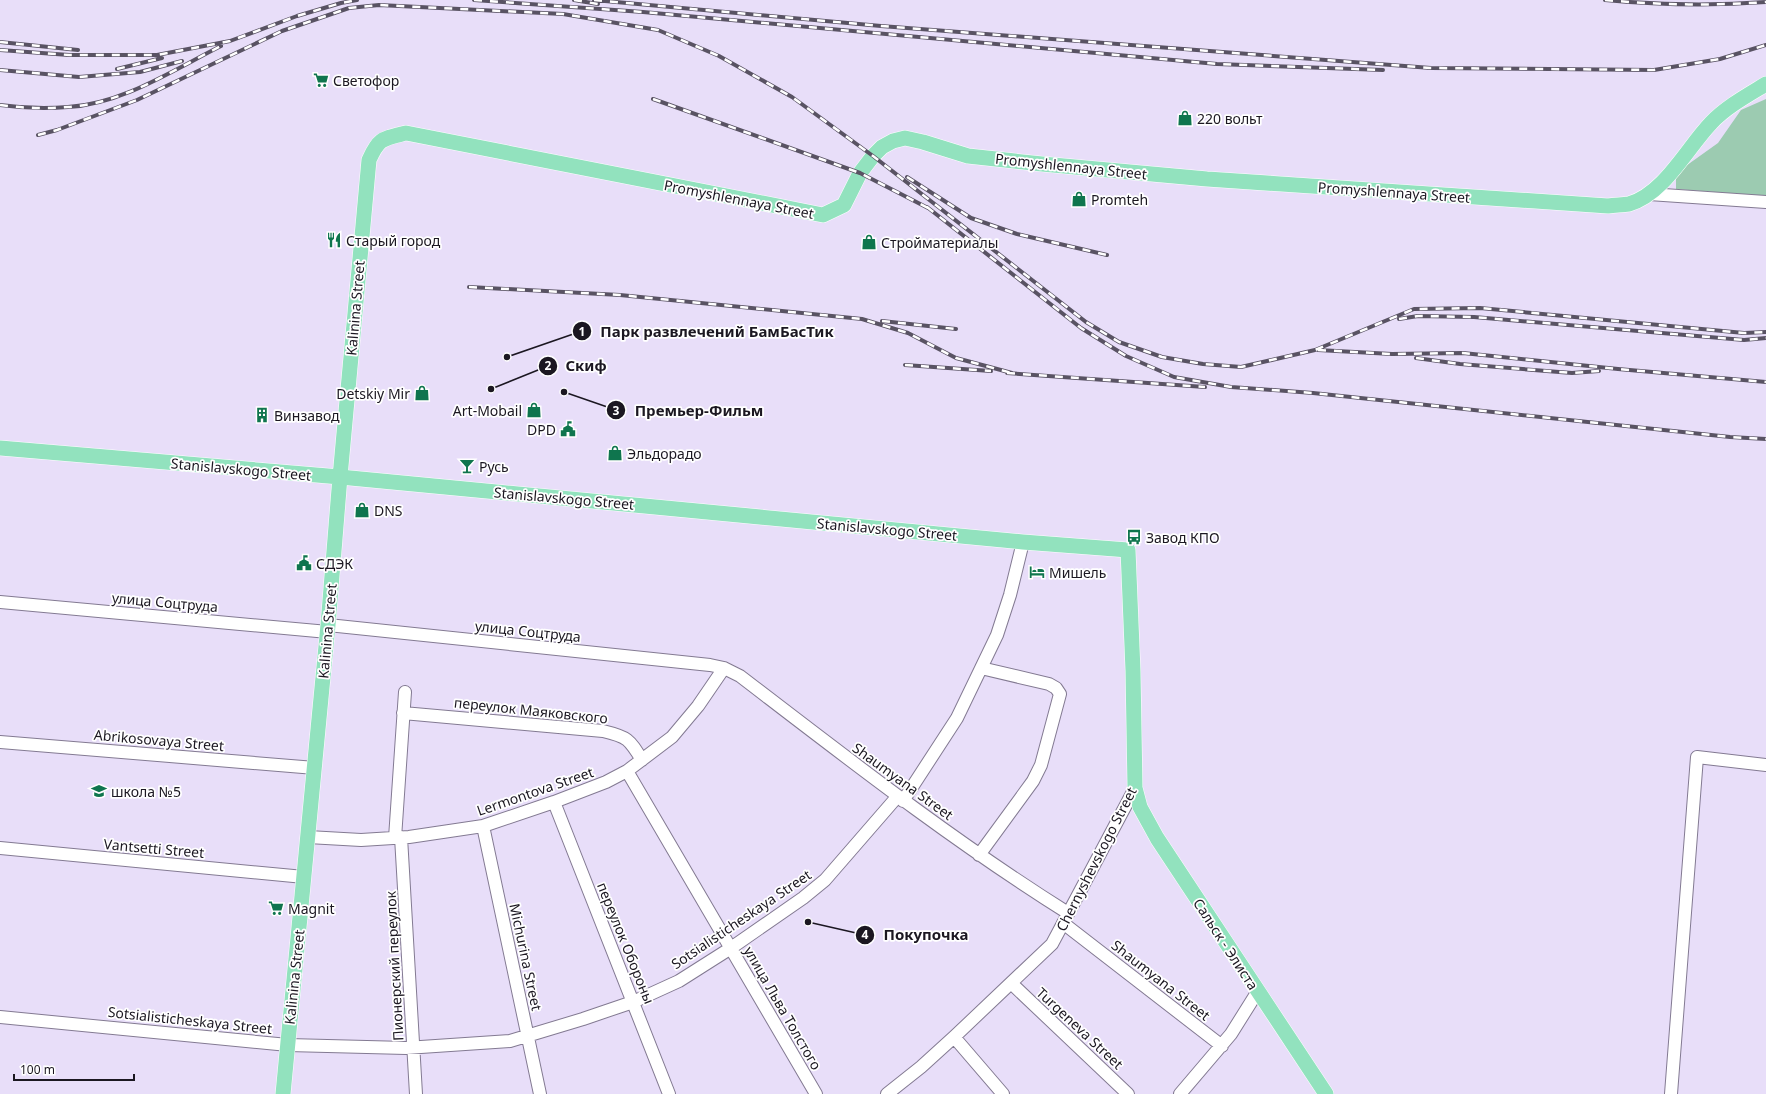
<svg xmlns="http://www.w3.org/2000/svg" width="1766" height="1094" font-family="'Noto Sans',sans-serif">
	<rect width="100%" height="100%" fill="#e8def9"/>
	<path fill="#9ccbb1" d="M1766,99V196L1676,189V173L1718,143L1741,110Z"/>
	<g fill="none" stroke-linecap="round" stroke-linejoin="round">
		<g stroke="#837a92" stroke-width="14">
			<path id="minor" d="M1649,194L1766,202
				M0,602L328,632
				M328,625L710,665L724,668L740,676C847,758 953,841 1068,913
				M403,713L603,731C628,737 629,739 642,760
				M0,742L315,768
				M627,771L816,1094
				M903,801L957,718L997,635L1010,595L1023,542
				M554,802L669,1094
				M483,826L540,1094
				M308,837L361,840L409,837L483,826L554,802L606,782L627,771L672,737L698,706L724,668
				M401,837L416,1094
				M395,838L405,692
				M0,848L304,877
				M979,855L1033,781L1041,765L1060,694L1056,688L1049,684L981,668
				M1063,923L1222,1046
				M1011,983L1128,1094
				M0,1017L288,1045L406,1048L510,1041L583,1019L633,1002L679,981L731,948L803,898L825,880L897,797
				M954,1037L1003,1094
				M887,1094L921,1067L954,1037L1052,944L1135,788
				M1180,1094L1231,1034L1258,991
				M1671,1094L1697,757L1766,765"/>
		</g>
		<g stroke="#fff" stroke-width="16">
			<path id="major" d="M0,448L340,477L1023,542L1128,550L1133,671L1135,788L1140,807L1157,838L1326,1094
				M283,1094L328,625L340,477L369,160C379,138 382,139 406,133L823,215L844,205L860,173L873,156L882,147L893,141L905,138L923,142L968,156L1042,164L1207,179L1608,206C1615,205 1622,205 1629,204C1664,194 1687,148 1711,123C1726,107 1748,95 1766,84"/>
		</g>
		<use href="#minor" stroke="#fff" stroke-width="12"/>
		<use href="#major" stroke="#92e2be" stroke-width="15"/>
		<g stroke="#595363" stroke-width="4">
			<path id="rail" d="M474,0L643,12L1217,64L1383,70
				M574,0L598,4
				M594,0L881,26L1431,68L1654,70L1720,59L1766,45
				M1605,0C1659,5 1712,6 1766,2
				M0,42L78,50
				M0,50L69,55H157L230,41L297,16L341,3L357,0
				M117,69L162,58
				M0,70L79,77L140,72L182,61
				M653,99L860,173L928,208
				M0,105C22,108 45,109 68,107C122,104 173,70 221,46
				M38,135L57,130L137,100L282,31L349,8L379,5L563,14L658,30L719,56L792,97L873,156L1086,322L1119,342L1162,357L1203,364L1241,367L1315,350L1414,309L1480,308L1744,333L1766,332
				M907,177L971,218L1017,234L1107,255
				M927,207L1081,328L1126,356L1174,377L1231,387L1313,393L1730,437L1766,439
				M469,287L620,295L862,319L908,333L956,358L1012,373
				M1399,319L1418,316L1474,317L1744,340L1766,338
				M882,321L956,329
				M1318,350L1392,354L1463,353L1618,369L1766,382
				M1416,358L1460,364L1572,373L1599,371
				M905,365L991,371
				M1007,373L1205,387"/>
		</g>
		<use href="#rail" stroke="#fff" stroke-width="2.5" stroke-dasharray="8" stroke-linecap="butt"/>
	</g>
	<defs>
		<g id="supermarket-bare" transform="scale(1.2)"><path d="M-6-5.5h2.5l.6 2H6L4.5 2H-2.5L-4.4-4H-6ZM-1.5 3.2a1.3 1.3 0 1 0 .1 0ZM3 3.2a1.3 1.3 0 1 0 .1 0Z" fill="#0f754e" stroke="#fff" stroke-width="2.5" paint-order="stroke"/></g>
		<g id="shop-bare" transform="scale(1.2)"><path d="M-5-2.5h2.3a2.7 3.5 0 0 1 5.4 0H5L5.5 6h-11ZM-1.5-2.5h3a1.5 2.3 0 0 0-3 0Z" fill="#0f754e" stroke="#fff" stroke-width="2.5" paint-order="stroke"/></g>
		<g id="restaurant-bare" transform="scale(1.2)"><path d="M-5-6h1v4h1v-4h1v4h1v-4h1v5L-1.5 .5V6h-2V.5L-5-1ZM5-6V6H3V1.5H1.5Q1.5-4 5-6Z" fill="#0f754e" stroke="#fff" stroke-width="2.5" paint-order="stroke"/></g>
		<g id="building-bare" transform="scale(1.2)"><path d="M-4-6H4V6H1V3H-1V6H-4ZM-2.5-4.3h1.7v1.8h-1.7ZM.8-4.3h1.7v1.8H.8ZM-2.5-1h1.7V.8h-1.7ZM.8-1h1.7V.8H.8Z" fill="#0f754e" stroke="#fff" stroke-width="2.5" paint-order="stroke"/></g>
		<g id="civic-bare" transform="scale(1.2)"><path d="M-.6-6.5H3V-4.5H.6V-3L4-1V1h2V6H-6V1h2V-1L-.6-3ZM-1.2 2.5V6h2.4V2.5Z" fill="#0f754e" stroke="#fff" stroke-width="2.5" paint-order="stroke"/></g>
		<g id="bar-bare" transform="scale(1.2)"><path d="M-6-5H6L.8 .8V4.5H3.5V6h-7V4.5H-.8V.8Z" fill="#0f754e" stroke="#fff" stroke-width="2.5" paint-order="stroke"/></g>
		<g id="bus-bare" transform="scale(1.2)"><path d="M-5-6H5V4H4V6H2V4H-2V6H-4V4H-5ZM-3.5-4V0h7V-4ZM-3.5 1.2v1.5H-2V1.2ZM2 1.2v1.5H3.5V1.2Z" fill="#0f754e" stroke="#fff" stroke-width="2.5" paint-order="stroke"/></g>
		<g id="hotel-bare" transform="scale(1.2)"><path d="M-6-4.5h1.5V1H6V5H4.5V3h-9V5H-6ZM-4 0a1.8 1.8 0 1 1 3.6 0ZM.5 0V-2.5h3Q6-2.5 6 0Z" fill="#0f754e" stroke="#fff" stroke-width="2.5" paint-order="stroke"/></g>
		<g id="school-bare" transform="scale(1.2)"><path d="M0-5L7-2L0 1L-7-2ZM-4 1L0 2.5L4 1V4Q0 6-4 4Z" fill="#0f754e" stroke="#fff" stroke-width="2.5" paint-order="stroke"/></g>
	</defs>
	<g fill-rule="evenodd">
		<use href="#supermarket-bare" x="321" y="80"/>
		<use href="#shop-bare" x="1185" y="118"/>
		<use href="#shop-bare" x="1079" y="199"/>
		<use href="#restaurant-bare" x="334" y="240"/>
		<use href="#shop-bare" x="869" y="242"/>
		<use href="#shop-bare" x="422" y="393"/>
		<use href="#shop-bare" x="534" y="410"/>
		<use href="#building-bare" x="262" y="415"/>
		<use href="#civic-bare" x="568" y="429"/>
		<use href="#shop-bare" x="615" y="453"/>
		<use href="#bar-bare" x="467" y="466"/>
		<use href="#shop-bare" x="362" y="510"/>
		<use href="#bus-bare" x="1134" y="537"/>
		<use href="#civic-bare" x="304" y="563"/>
		<use href="#hotel-bare" x="1037" y="572"/>
		<use href="#school-bare" x="99" y="791"/>
		<use href="#supermarket-bare" x="276" y="908"/>
	</g>
	<g text-anchor="middle" dominant-baseline="central" stroke-width="3.5" stroke-linejoin="round" paint-order="stroke">
		<g font-size="14" fill="#1b1721" stroke="#fff" text-anchor="start">
			<text x="333" y="80">Светофор</text>
			<text x="1197" y="118">220 вольт</text>
			<text x="1091" y="199">Promteh</text>
			<text x="346" y="240">Старый город</text>
			<text x="881" y="242">Стройматериалы</text>
			<text x="410" y="393" text-anchor="end">Detskiy Mir</text>
			<text x="522" y="410" text-anchor="end">Art-Mobail</text>
			<text x="274" y="415">Винзавод</text>
			<text x="556" y="429" text-anchor="end">DPD</text>
			<text x="627" y="453">Эльдорадо</text>
			<text x="479" y="466">Русь</text>
			<text x="374" y="510">DNS</text>
			<text x="1146" y="537">Завод КПО</text>
			<text x="316" y="563">СДЭК</text>
			<text x="1049" y="572">Мишель</text>
			<text x="111" y="791">школа №5</text>
			<text x="288" y="908">Magnit</text>
		</g>
		<g font-size="14" fill="#1b1721" stroke="#fff">
			<text transform="translate(1071 166) rotate(6)">Promyshlennaya Street</text>
			<text transform="translate(1394 192) rotate(4)">Promyshlennaya Street</text>
			<text transform="translate(739 199) rotate(11)">Promyshlennaya Street</text>
			<text transform="translate(355 308) rotate(-85)">Kalinina Street</text>
			<text transform="translate(241 469) rotate(5)">Stanislavskogo Street</text>
			<text transform="translate(564 498) rotate(5)">Stanislavskogo Street</text>
			<text transform="translate(887 529) rotate(5)">Stanislavskogo Street</text>
			<text transform="translate(165 602) rotate(5)">улица Соцтруда</text>
			<text transform="translate(327 631) rotate(-85)">Kalinina Street</text>
			<text transform="translate(528 631) rotate(6)">улица Соцтруда</text>
			<text transform="translate(531 710) rotate(6)">переулок Маяковского</text>
			<text transform="translate(159 740) rotate(5)">Abrikosovaya Street</text>
			<text transform="translate(903 781) rotate(36)">Shaumyana Street</text>
			<text transform="translate(535 791) rotate(-19)">Lermontova Street</text>
			<text transform="translate(154 848) rotate(5)">Vantsetti Street</text>
			<text transform="translate(1096 859) rotate(-63)">Chernyshevskogo Street</text>
			<text transform="translate(741 919) rotate(-34)">Sotsialisticheskaya Street</text>
			<text transform="translate(626 943) rotate(68)">переулок Обороны</text>
			<text transform="translate(1226 944) rotate(57)">Сальск - Элиста</text>
			<text transform="translate(526 957) rotate(78)">Michurina Street</text>
			<text transform="translate(394 966) rotate(-93)">Пионерский переулок</text>
			<text transform="translate(294 977) rotate(-84)">Kalinina Street</text>
			<text transform="translate(1161 980) rotate(38)">Shaumyana Street</text>
			<text transform="translate(783 1008) rotate(60)">улица Льва Толстого</text>
			<text transform="translate(190 1020) rotate(6)">Sotsialisticheskaya Street</text>
			<text transform="translate(1080 1028) rotate(43)">Turgeneva Street</text>
		</g>
	</g>
	<path fill="none" stroke="#1b1721" stroke-width="1.5" d="M507 357L582 331M491 389L548 366M564 392L616 410M808 922L865 935"/>
	<g fill="#1b1721" stroke="#fff" stroke-width="1.5">
		<circle cx="507" cy="357" r="4"/>
		<circle cx="491" cy="389" r="4"/>
		<circle cx="564" cy="392" r="4"/>
		<circle cx="808" cy="922" r="4"/>
		<circle cx="582" cy="331" r="10"/>
		<circle cx="548" cy="366" r="10"/>
		<circle cx="616" cy="410" r="10"/>
		<circle cx="865" cy="935" r="10"/>
	</g>
	<g font-size="12" text-anchor="middle" font-weight="bold" fill="#fff">
		<text x="582" y="336">1</text>
		<text x="548" y="370">2</text>
		<text x="616" y="415">3</text>
		<text x="865" y="939">4</text>
	</g>
	<g font-size="15" text-anchor="middle" font-weight="bold" fill="#1b1721" stroke="#fff" stroke-width="3.5" stroke-linejoin="round" paint-order="stroke">
		<text x="717" y="337">Парк развлечений БамБасТик</text>
		<text x="586" y="371">Скиф</text>
		<text x="699" y="416">Премьер-Фильм</text>
		<text x="926" y="940">Покупочка</text>
	</g>
	<path d="M14 1074v6h120v-6" fill="none" stroke="#1b1721" stroke-width="2"/>
	<text x="20" y="1074" font-size="12" fill="#1b1721" stroke="#ffffff" stroke-width="3" paint-order="stroke">100 m</text>
</svg>
